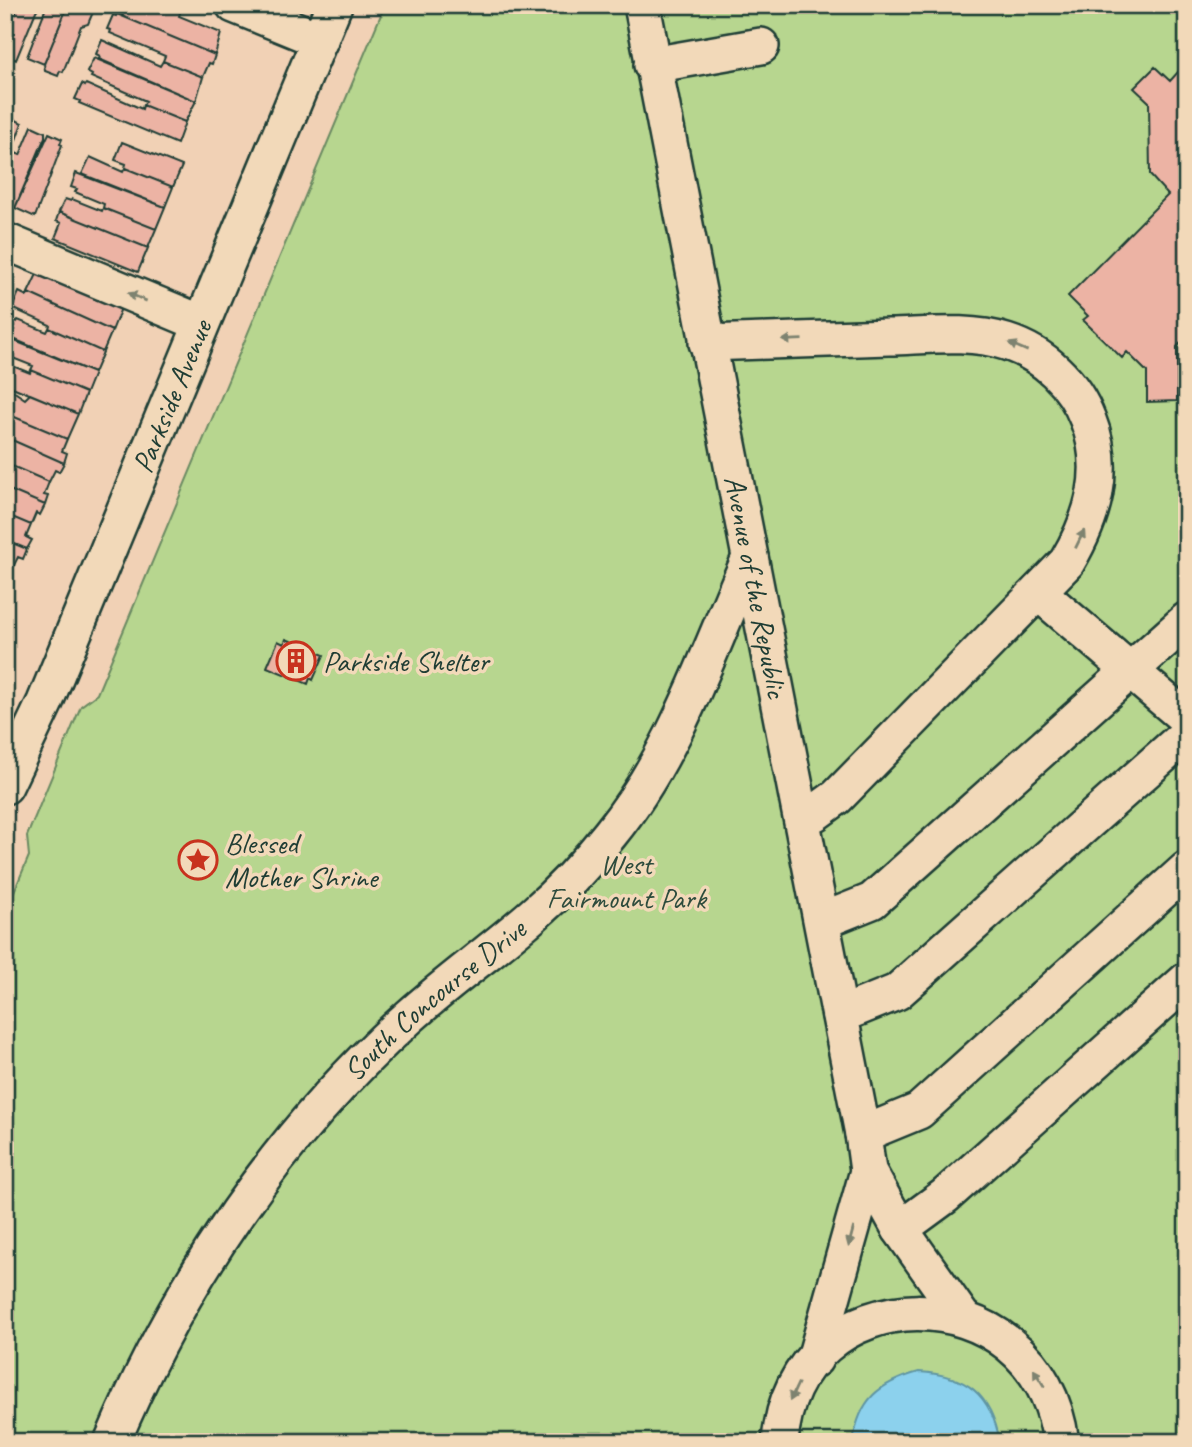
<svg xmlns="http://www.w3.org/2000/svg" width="1192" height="1447" font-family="Caveat,sans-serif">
	<rect width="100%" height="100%" fill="#f1d1b5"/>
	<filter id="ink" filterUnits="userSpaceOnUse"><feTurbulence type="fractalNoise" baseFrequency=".0143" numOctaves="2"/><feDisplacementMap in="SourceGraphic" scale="14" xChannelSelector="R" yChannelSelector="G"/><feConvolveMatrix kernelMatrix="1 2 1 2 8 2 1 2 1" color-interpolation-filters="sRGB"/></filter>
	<g filter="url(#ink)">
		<path fill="#b7d68f" stroke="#6b8a62" stroke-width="2" d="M385,5H1187V1442H5V913L29,856L27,836L81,706L97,694Z"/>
		<path fill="#8cd1ed" stroke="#6096a3" stroke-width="2" d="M919,1372C967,1375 991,1394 1000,1442H853C859,1399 879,1383 919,1372Z"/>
		<path fill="#ecb3a4" stroke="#1f3d34" stroke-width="2" d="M5,5H19L5,37Z
			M19,5H45L43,9L39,7L36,11L16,60L5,55V37Z
			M45,5H68L44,64L27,57L45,10L43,9Z
			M68,5H96L88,24L81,26L63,72L60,71L58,76L45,71L44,64Z
			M126,5H169L181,10L179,16L221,33L215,55L124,17L122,14Z
			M117,14L215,55L212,64L209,63L203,77L163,61L165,56L110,33L111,30L107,29L113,15L116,16Z
			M102,40L160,66L163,61L203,77L196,101L99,59L100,56L96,54Z
			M94,58L196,101L185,122L143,105L146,101L91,77L92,75L87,72Z
			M1187,62V336L1177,347V401L1147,402V372L1127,352L1122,358L1083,320L1088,316L1068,296L1168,195L1150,175L1149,102L1134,88L1155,67L1170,81Z
			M82,84L85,86L86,84L142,109L143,105L185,122L177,144L79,103L80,101L75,99Z
			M10,117L22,123L12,151L16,153L5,179V124Z
			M32,126L45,132V137L15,208L5,204V179L16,153L20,155Z
			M49,133L62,139L60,144L62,145L35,217L15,208Z
			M122,142L182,166L173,187L125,168L126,164L115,160Z
			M90,157L123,172L125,168L173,187L165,207L82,174Z
			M76,173L165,207L156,229L103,208L104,204L75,192L77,189L71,187Z
			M65,199L71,201L72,199L102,211L103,208L156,229L148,248L59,212Z
			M59,212L148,248L138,272L55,238L61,223L56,221Z
			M38,272L121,308L112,331L28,293Z
			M19,292L27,296L28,293L112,331L103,352L49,328L50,325L12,308Z
			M12,320L17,322L18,320L47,332L49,328L103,352L94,373L11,338L6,334Z
			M5,337L94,373L86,393L31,370L33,366L5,355Z
			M5,363L30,373L31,370L86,393L78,414L5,384Z
			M5,391H13L25,399L30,394L78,414L67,439L5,413Z
			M5,413L67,439L62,451L67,453L64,463L12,440L10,434L5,435Z
			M12,440L64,463L59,472L55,470L49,482L5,463V442L7,443Z
			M5,463L49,482L44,495L48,496L45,505L5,488Z
			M5,488L45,505L40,515L36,513L31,525L5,514Z
			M5,514L31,525L26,537L32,540L27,549L5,540Z
			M5,540L27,549L23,559L18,557L12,569L5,566Z
			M286,639L324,655L313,680L310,678L308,684L267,667L278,641L284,644Z"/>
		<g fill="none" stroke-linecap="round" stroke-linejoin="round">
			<g stroke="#1f3d34" stroke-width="40">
				<g id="minor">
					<path d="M234,5L320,40"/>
					<path id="s1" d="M642,5L863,1134L868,1171L815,1359"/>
					<path d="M652,65L761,46"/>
					<path d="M5,241L201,323"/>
					<path d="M707,343C768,341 828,339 889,337C927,336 969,330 1006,342C1044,354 1074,383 1088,420C1108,470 1093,518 1067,562L837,797L815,813L802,819"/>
					<path d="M1038,592L1187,719"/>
					<path id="s2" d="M5,786L45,702L334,5"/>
					<path d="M822,921L872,901L1187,620"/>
					<path d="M840,1015L897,992L1187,734"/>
					<path d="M863,1134L919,1111L1187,869"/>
					<path d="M868,1171L900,1229L963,1318"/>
					<path d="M900,1229L945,1196L1187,980"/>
					<path id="s3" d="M112,1442C180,1281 279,1134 409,1017C449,981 493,950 533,915C561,891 587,863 610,834C676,753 708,652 750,558"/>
					<path d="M780,1442C793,1272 1038,1267 1061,1442"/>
				</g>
			</g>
			<use href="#minor" stroke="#f2d9b9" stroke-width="35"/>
		</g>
		<defs><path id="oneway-solid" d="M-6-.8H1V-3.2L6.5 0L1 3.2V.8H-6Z" transform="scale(1.75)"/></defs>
		<g fill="#7e8370">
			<use href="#oneway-solid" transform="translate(137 297) rotate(-157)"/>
			<use href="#oneway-solid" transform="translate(792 340) rotate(178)"/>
			<use href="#oneway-solid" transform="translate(1018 347) rotate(-157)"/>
			<use href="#oneway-solid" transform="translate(1080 539) rotate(-64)"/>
			<use href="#oneway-solid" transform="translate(851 1237) rotate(105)"/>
			<use href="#oneway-solid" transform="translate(1039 1378) rotate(-122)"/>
			<use href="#oneway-solid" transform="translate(794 1392) rotate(115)"/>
		</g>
	</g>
	<defs>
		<g id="building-ring" transform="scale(2.0125)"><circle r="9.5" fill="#f2d9b9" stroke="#c8321e" stroke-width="1.5"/><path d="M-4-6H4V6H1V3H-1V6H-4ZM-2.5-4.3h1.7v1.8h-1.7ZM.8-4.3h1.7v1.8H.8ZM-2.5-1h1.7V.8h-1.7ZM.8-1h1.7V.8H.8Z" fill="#c8321e"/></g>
		<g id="sight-ring" transform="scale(2.0125)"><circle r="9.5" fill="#f2d9b9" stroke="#c8321e" stroke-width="1.5"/><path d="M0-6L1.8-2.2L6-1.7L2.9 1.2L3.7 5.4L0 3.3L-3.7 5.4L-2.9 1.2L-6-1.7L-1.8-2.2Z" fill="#c8321e"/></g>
	</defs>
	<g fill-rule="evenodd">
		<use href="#building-ring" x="296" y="661"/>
		<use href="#sight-ring" x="198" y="860"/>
	</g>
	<g text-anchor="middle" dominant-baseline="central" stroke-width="7" stroke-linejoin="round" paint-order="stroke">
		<g font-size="30" fill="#1f3d34" stroke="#f2d9b9">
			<text stroke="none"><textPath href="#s2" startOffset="424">Parkside Avenue</textPath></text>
			<text stroke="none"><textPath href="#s1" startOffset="593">Avenue of the Republic</textPath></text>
			<text stroke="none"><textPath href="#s3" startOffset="553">South Concourse Drive</textPath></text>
		</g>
		<g font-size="30" fill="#1f3d34" stroke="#f2d9b9" text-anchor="start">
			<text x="323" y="661">Parkside Shelter</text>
			<text x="225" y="843">Blessed<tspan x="225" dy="34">Mother Shrine</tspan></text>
		</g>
		<g font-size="30" fill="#2e4c3d" stroke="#f2d9b9">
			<text x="626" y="864">West<tspan x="626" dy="34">Fairmount Park</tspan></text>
		</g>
	</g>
	<rect width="1192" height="1447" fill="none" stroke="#f2d9b9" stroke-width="28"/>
	<rect x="14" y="14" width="1164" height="1419" fill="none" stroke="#1f3d34" stroke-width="2.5" filter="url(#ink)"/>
</svg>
